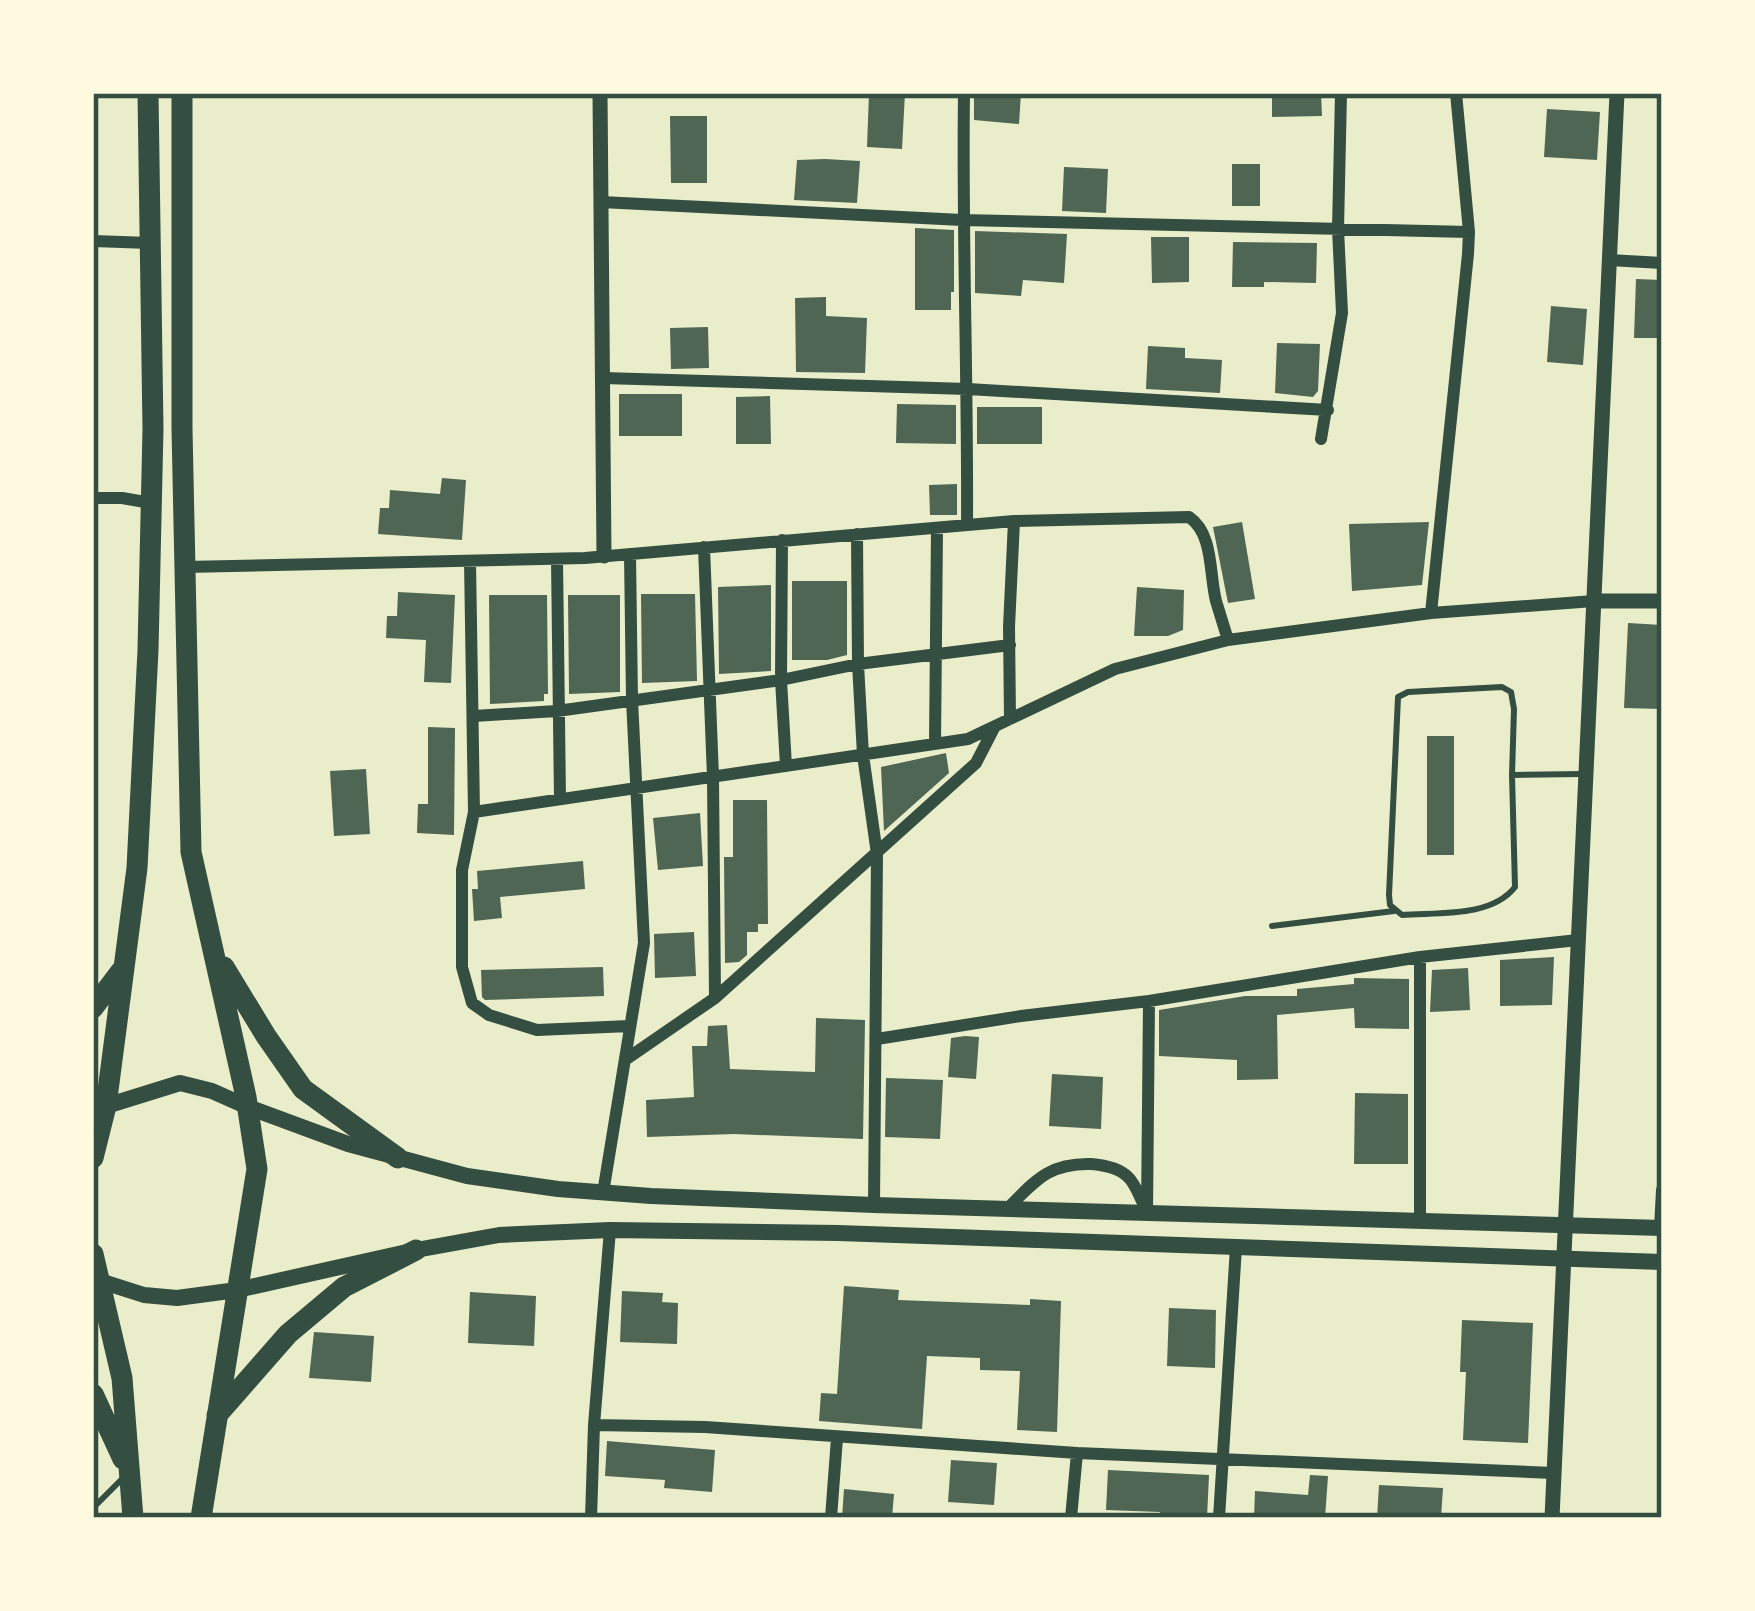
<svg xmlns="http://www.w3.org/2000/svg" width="1755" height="1611" font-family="'Exo 2',sans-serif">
	<rect width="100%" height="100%" fill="#e9edc9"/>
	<path fill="#4f6655" d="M869,93H905L902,149L867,147Z
		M974,93H1021L1019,124L974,120Z
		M1272,93H1321L1322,116L1272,117Z
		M1547,109L1600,112L1597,160L1544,157Z
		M670,116H707V183H671Z
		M825,159L860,161L857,203L794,200L797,160Z
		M1232,164H1260V206H1232Z
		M1064,167L1108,169L1106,213L1062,211Z
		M915,228L954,230V292H951V310H915Z
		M975,231L1067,234L1064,283L1023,280L1021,296L975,293Z
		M1151,237H1189V282L1152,283Z
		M1233,242L1317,243L1316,283L1264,282V287H1232Z
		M1636,279L1662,280V338H1634Z
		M826,297V316L867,318L865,373L796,372L795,298Z
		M1551,306L1587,309L1583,365L1547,362Z
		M708,327L709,368L671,369L670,328Z
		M1277,343L1320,344L1318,391L1313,397L1275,393Z
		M1148,346L1185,348V358L1222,360L1220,393L1146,389Z
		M619,394H682V436H619Z
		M770,396L771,444H736V397Z
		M897,404L956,405V444L896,443Z
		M977,407H1042V444H977Z
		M442,478L466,480L462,540L378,534L380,508H389L390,490L440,494Z
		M957,484V515H930L929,485Z
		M1242,522L1255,599L1228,603L1213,527Z
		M1429,522L1422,585L1352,591L1349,524Z
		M792,581H847V655L827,660H792Z
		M771,585V671L719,674L718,587Z
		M1137,587L1184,590L1183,630L1168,636H1134Z
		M398,592L455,595L451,683L424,682L426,640L386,638L387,616H397Z
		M641,594H695L697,681L642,683Z
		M489,595H547L548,694H544V701L490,704Z
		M568,595H620V692L569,694Z
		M1628,623L1662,625V709L1624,708Z
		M428,727L455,728L454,835L417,833L418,804H428Z
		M1427,736H1454V855H1427Z
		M946,753L949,773L884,831L881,767Z
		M366,769L370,834L334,836L330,771Z
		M733,800H767L768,924H758V932H747V955L739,962L725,963L724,857H733Z
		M700,813L703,866L658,870L653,818Z
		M583,861L585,889L500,897L502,918L474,921L472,889H478L477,871Z
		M694,932L696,976L655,978L654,934Z
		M1554,957L1552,1005L1500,1006V960Z
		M603,967L604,996L485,1000L482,997L481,970Z
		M1468,968L1470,1010L1430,1012L1432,970Z
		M1354,978L1409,979V1029L1355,1028L1354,1008L1277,1015L1278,1079L1237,1080V1060L1159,1056V1010L1245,996H1297V989L1354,984Z
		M816,1018L865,1020L863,1139L734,1134L647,1137L646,1100L694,1097L692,1046H707L708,1026L727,1025L730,1069L815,1072Z
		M965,1036L979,1037L976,1079L948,1077L951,1038Z
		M1052,1074L1103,1077L1101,1129L1049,1126Z
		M886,1078L943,1080L940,1139L885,1137Z
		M1355,1093L1408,1094V1164H1354Z
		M844,1286L899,1290L898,1300L1030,1305V1299L1061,1301L1057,1432L1017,1430L1020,1371L980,1370V1358L927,1356L922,1429L819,1421L821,1393L837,1394Z
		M622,1291L663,1293L662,1302L678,1303L677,1344L620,1342Z
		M470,1292L536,1296L534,1346L468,1343Z
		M1169,1308L1216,1310L1215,1368L1167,1366Z
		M1462,1320L1533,1323L1528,1443L1463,1440L1466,1372H1460Z
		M314,1332L374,1336L371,1382L309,1378Z
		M607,1441L715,1450L712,1492L664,1488L665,1480L605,1476Z
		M951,1460L997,1463L994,1505L948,1502Z
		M1108,1470L1209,1475L1207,1518H1160V1512L1106,1510Z
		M1310,1475L1328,1476L1325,1518H1254L1255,1491L1308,1495Z
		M1379,1485L1443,1488L1441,1518H1377Z
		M844,1489L894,1494L892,1518H842Z"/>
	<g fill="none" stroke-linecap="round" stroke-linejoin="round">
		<path stroke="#344e41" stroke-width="6" d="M1502,687L1511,692L1514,709L1512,775L1515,887C1491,918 1437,912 1402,915L1390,905L1389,895L1398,697L1408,692Z
			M1512,775L1582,774
			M1272,926L1394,911
			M93,1508L122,1479"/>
		<path stroke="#344e41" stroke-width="12" d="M964,93C962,237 968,381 967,525
			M601,202L962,220L1469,232
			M93,241L150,243
			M1609,260L1662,263
			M603,378L968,389L1328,410
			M1321,439L1342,313L1338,229L1341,93
			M93,498H122L151,503
			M857,534L858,664L863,755L877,854L874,1205
			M782,540L781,680L786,766
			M704,547L713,777L715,998
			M557,559L560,799
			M470,561L474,812L462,870V967L472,1003L489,1015L537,1030L630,1026
			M185,567L585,558L1014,521L1189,517C1214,534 1209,574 1216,601C1220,614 1224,627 1228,640
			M1431,613L1468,254L1469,232L1456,93
			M474,716L557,711L781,680L858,664L1010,645
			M1010,719L1009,627L1014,521
			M935,744L937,528
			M474,812L968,739L1115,669L1228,640L1431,613L1594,601
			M1420,957V1221
			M877,1039L1021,1016L1149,1001L1420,957L1578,940
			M625,1060L715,998L976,763L994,728
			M603,1193L644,943L632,700L630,554
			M1008,1208C1036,1180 1049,1163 1091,1164C1103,1165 1119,1168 1128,1177C1136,1184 1141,1201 1147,1211
			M1147,1212L1149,1001
			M1660,1228L1662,1190
			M594,1425L705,1427L1077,1453L1553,1473
			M591,1518L594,1425L610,1230
			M831,1518L837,1438
			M1071,1518L1077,1453
			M1219,1518L1236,1247"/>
		<path stroke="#344e41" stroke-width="15" d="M600,93L604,556
			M1594,601H1662
			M1552,1518L1617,93"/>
		<path stroke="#344e41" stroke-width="16" d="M106,1106L180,1083L212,1091L248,1107L348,1144L467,1176L558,1189L651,1196L874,1205L1662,1228
			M97,1280L144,1295L177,1298L237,1290L416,1250L499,1235L610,1230L838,1233L1662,1262"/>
		<path stroke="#344e41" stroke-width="21" d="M182,93V429L191,852L246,1097L257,1169L201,1518
			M224,967L266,1036L303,1089L398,1158
			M93,1008L121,971
			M93,1158L106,1106L137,868L148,650L153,429L148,93
			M93,1254L122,1378L133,1518
			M93,1394L123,1459
			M217,1415L288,1334L344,1287L416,1250"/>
	</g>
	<rect width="1755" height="1611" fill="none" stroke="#fefae0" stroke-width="192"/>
	<rect x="96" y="96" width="1563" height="1419" fill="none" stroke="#344e41" stroke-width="4.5"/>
</svg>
